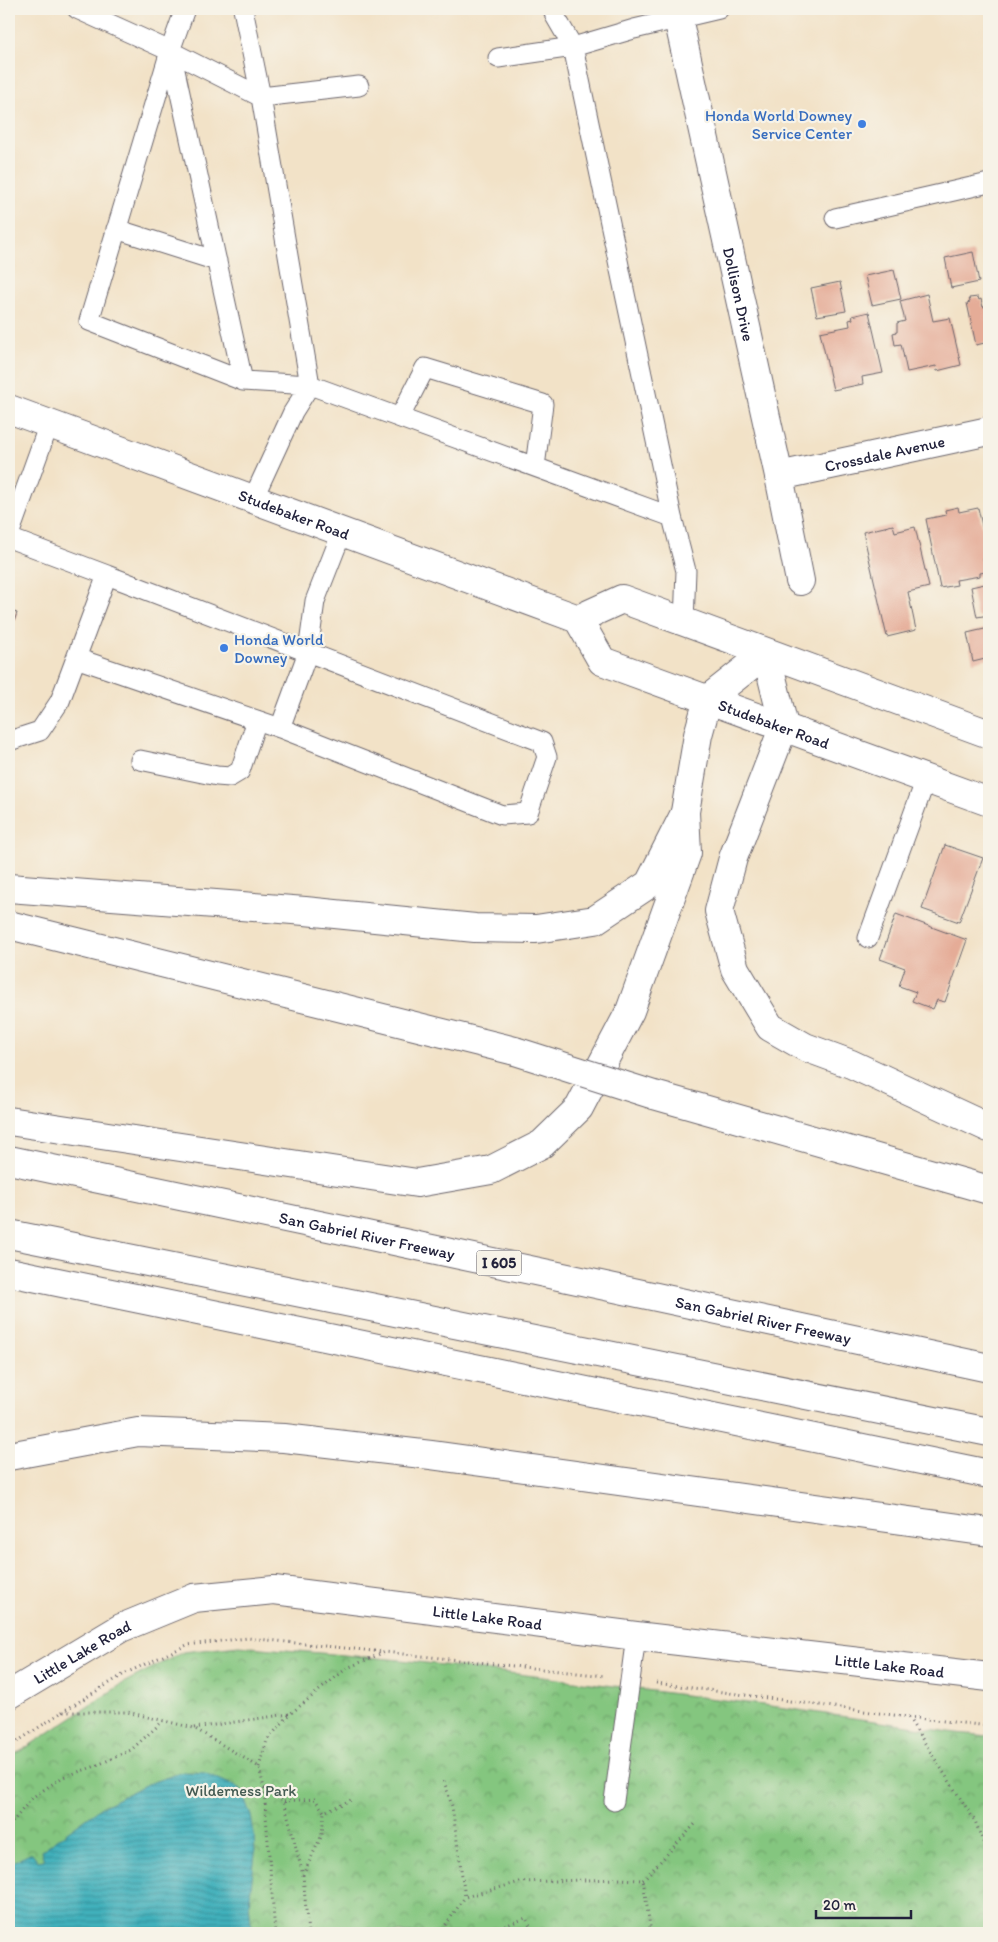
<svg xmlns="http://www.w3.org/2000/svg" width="998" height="1942" font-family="Itim,sans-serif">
	<defs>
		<pattern id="park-crowns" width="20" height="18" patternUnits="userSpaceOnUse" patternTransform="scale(1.25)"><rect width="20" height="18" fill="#84c67f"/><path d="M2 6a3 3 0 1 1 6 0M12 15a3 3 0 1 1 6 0" fill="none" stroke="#6ca069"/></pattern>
		<pattern id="water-rules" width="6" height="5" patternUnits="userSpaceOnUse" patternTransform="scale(1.25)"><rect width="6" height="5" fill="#40b0bb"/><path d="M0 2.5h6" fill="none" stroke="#358f99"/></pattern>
	</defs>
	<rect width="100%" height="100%" fill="#f7f3e8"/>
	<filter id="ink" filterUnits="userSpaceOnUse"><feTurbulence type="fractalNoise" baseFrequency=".02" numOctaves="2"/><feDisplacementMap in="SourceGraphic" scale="10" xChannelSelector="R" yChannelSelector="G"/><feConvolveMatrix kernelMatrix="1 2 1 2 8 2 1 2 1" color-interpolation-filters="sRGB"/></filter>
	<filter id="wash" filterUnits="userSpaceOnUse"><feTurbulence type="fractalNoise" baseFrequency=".0096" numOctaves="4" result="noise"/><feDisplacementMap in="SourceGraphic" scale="20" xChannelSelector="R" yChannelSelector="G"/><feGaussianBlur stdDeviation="1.12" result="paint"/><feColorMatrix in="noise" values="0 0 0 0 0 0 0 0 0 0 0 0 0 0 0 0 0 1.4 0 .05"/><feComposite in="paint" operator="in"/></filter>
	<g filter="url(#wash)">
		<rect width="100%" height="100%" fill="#f2e2c7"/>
		<path fill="url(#park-crowns)" stroke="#53745d" d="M239,1646L401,1660L551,1678L771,1706L957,1733L989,1736V1933H9V1757L21,1751L125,1682L183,1652Z"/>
		<path fill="url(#water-rules)" stroke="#31697b" d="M183,1772L205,1773L241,1789L251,1816L254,1834L255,1854L249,1904L252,1933H22L9,1926V1864L32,1853L38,1861L44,1860L41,1851L100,1808L147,1784Z"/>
		<g id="blocks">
			<path fill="#e5ac97" d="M973,252L979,282L951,288L945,258Z
				M894,270L901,299L872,305L865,276Z
				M840,282L846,311L817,316L811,288Z
				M927,294L933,321L950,318L961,365L937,371L936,366L907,372L901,344L895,345L893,333L897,332V323L905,321L900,301Z
				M978,297L979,300L981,299L983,307L989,305V342L976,345L967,303L970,302L969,298Z
				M869,312L883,373L862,377L863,384L833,390L820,332L850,326L849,320L853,319L852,316Z
				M958,507L959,512L978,508L989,556L983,558L986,572L980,573V576L956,580L957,585L940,588L926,519L946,515L945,510Z
				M893,525L895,532L915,527L929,587L908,592L916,630L887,637L863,532Z
				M989,583V615L977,617L971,587Z
				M9,610L17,613L9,636Z
				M989,628V658L973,662L967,633Z
				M945,845L983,858L959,922L922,909Z
				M896,914L967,940L945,1002L937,1000L933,1009L912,1001L916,992L899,986L905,968L880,959Z"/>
		</g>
	</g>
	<g filter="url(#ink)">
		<use href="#blocks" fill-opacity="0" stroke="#6b656c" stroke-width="1"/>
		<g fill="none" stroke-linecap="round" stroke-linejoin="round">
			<g stroke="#6b656c" stroke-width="21">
				<path id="service" d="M77,9L170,51L261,97L243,9
					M185,9L170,51L89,321L243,381L310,385L293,412L253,499
					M553,9L555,16L573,47L634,29L719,9
					M171,52L243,381
					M359,86L261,97L310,385L672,517L573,47L498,58
					M835,218L989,183
					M116,229L217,261
					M400,417L425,368L543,404L535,467
					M672,517L686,571L684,622
					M9,535L49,424
					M9,538L107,575L60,701L40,731L9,741
					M76,658L280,728L502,815L528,813L547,757L542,742L107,575
					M280,728L308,652L315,601L342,532
					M140,760L217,776L230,777L240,771L257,720
					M868,938L926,779
					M614,1801L636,1636"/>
			</g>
			<g stroke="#6b656c" stroke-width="30">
				<g id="minor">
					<path id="s1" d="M676,9L779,476L800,581"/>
					<path id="s2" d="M779,476L989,431"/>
					<path id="s3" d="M9,1695L121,1628L194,1598L274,1590L636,1636L989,1677"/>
				</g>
			</g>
			<g stroke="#6b656c" stroke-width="30">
				<g id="secondary">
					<path id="s4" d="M9,409L578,619L602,661L989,802"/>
					<path d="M578,619L622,599L989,734"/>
				</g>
			</g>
			<g stroke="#6b656c" stroke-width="30">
				<g id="motorway">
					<path d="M9,888L305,911L475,928L536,929L595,920L649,884L685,813"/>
					<path d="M9,925L515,1051"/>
					<path d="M654,1095L989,1190"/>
					<path d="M9,1121L417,1183L491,1170L542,1144L579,1108L630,1011L687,853L685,812L698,735L708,699L766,653L784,726L733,858L719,911L735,969L770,1027L805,1047L851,1064L989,1128"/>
					<path id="s5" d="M9,1160L357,1233L989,1368"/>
					<path d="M9,1234L989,1432"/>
					<path d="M9,1272L989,1474"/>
					<path d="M9,1456L138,1432L284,1438L431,1455L989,1532"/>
				</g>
			</g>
			<path stroke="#6b656c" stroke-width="3" stroke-dasharray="1 4" stroke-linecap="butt" d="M656,1683L908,1717L975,1821L989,1857
				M62,1712L126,1673L187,1645L248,1638L383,1652
				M908,1717L989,1726
				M194,1728L289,1714
				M9,1747L62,1712H127L194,1728L259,1767L264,1788L284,1801L303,1875L308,1933
				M259,1767L267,1740L290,1714L347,1668L385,1652L605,1676
				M444,1781L452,1806L465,1897
				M264,1789L275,1933
				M284,1801L315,1799L324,1812L351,1800
				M9,1826L33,1797L63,1777L93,1767L131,1750L163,1721
				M303,1875L322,1835L324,1812
				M643,1880L697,1822
				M440,1933L465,1897L520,1882L618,1879L643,1880L651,1933
				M486,1933L526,1918L533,1933"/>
			<use href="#service" stroke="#fff" stroke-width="19"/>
			<use href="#minor" stroke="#fff" stroke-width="28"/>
			<use href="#secondary" stroke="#fff" stroke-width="28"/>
			<use href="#motorway" stroke="#fff" stroke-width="28"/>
			<g stroke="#6b656c" stroke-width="30" stroke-linecap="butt">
				<path id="motorway-bridge" d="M515,1051L654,1095"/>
			</g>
			<use href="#motorway-bridge" stroke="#fff" stroke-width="28"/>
		</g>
	</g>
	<g fill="#3f7fe0" stroke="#f7f3e8" stroke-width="2">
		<circle cx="862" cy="124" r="5"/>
		<circle cx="224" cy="648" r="5"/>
	</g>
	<g text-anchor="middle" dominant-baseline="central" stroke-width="4.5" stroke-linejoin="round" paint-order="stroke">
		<rect fill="#f7f3e8" stroke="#62616f" stroke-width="1" x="476.5" y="1250.5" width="45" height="25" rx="4"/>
		<g font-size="15" font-weight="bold" fill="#22223b">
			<text x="499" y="1263">I 605</text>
		</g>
		<g font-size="16" fill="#366cbe" stroke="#f7f3e8" text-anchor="end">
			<text x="852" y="115">Honda World Downey<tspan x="852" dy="18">Service Center</tspan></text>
			<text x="234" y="639" text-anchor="start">Honda World<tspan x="234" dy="18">Downey</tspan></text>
		</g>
		<g font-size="16" fill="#22223b" stroke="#f7f3e8">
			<text stroke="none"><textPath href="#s1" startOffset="292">Dollison Drive</textPath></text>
			<text stroke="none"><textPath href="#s2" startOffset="108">Crossdale Avenue</textPath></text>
			<text stroke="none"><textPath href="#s4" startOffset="304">Studebaker Road</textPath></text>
			<text stroke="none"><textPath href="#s4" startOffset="838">Studebaker Road</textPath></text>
			<text stroke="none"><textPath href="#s5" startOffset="366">San Gabriel River Freeway</textPath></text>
			<text stroke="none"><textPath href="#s5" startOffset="771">San Gabriel River Freeway</textPath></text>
			<text stroke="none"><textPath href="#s3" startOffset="505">Little Lake Road</textPath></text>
			<text stroke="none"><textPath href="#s3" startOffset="85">Little Lake Road</textPath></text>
			<text stroke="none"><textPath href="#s3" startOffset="910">Little Lake Road</textPath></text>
		</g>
		<g font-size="16" fill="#445b53" stroke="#f7f3e8">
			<text x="241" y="1790">Wilderness Park</text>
		</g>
	</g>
	<rect width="998" height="1942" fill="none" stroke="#f7f3e8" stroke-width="30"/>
	<path d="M816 1910v8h95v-8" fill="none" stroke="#22223b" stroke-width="2.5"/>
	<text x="823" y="1910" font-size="15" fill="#22223b" stroke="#f7f3e8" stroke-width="4" paint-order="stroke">20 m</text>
</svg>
